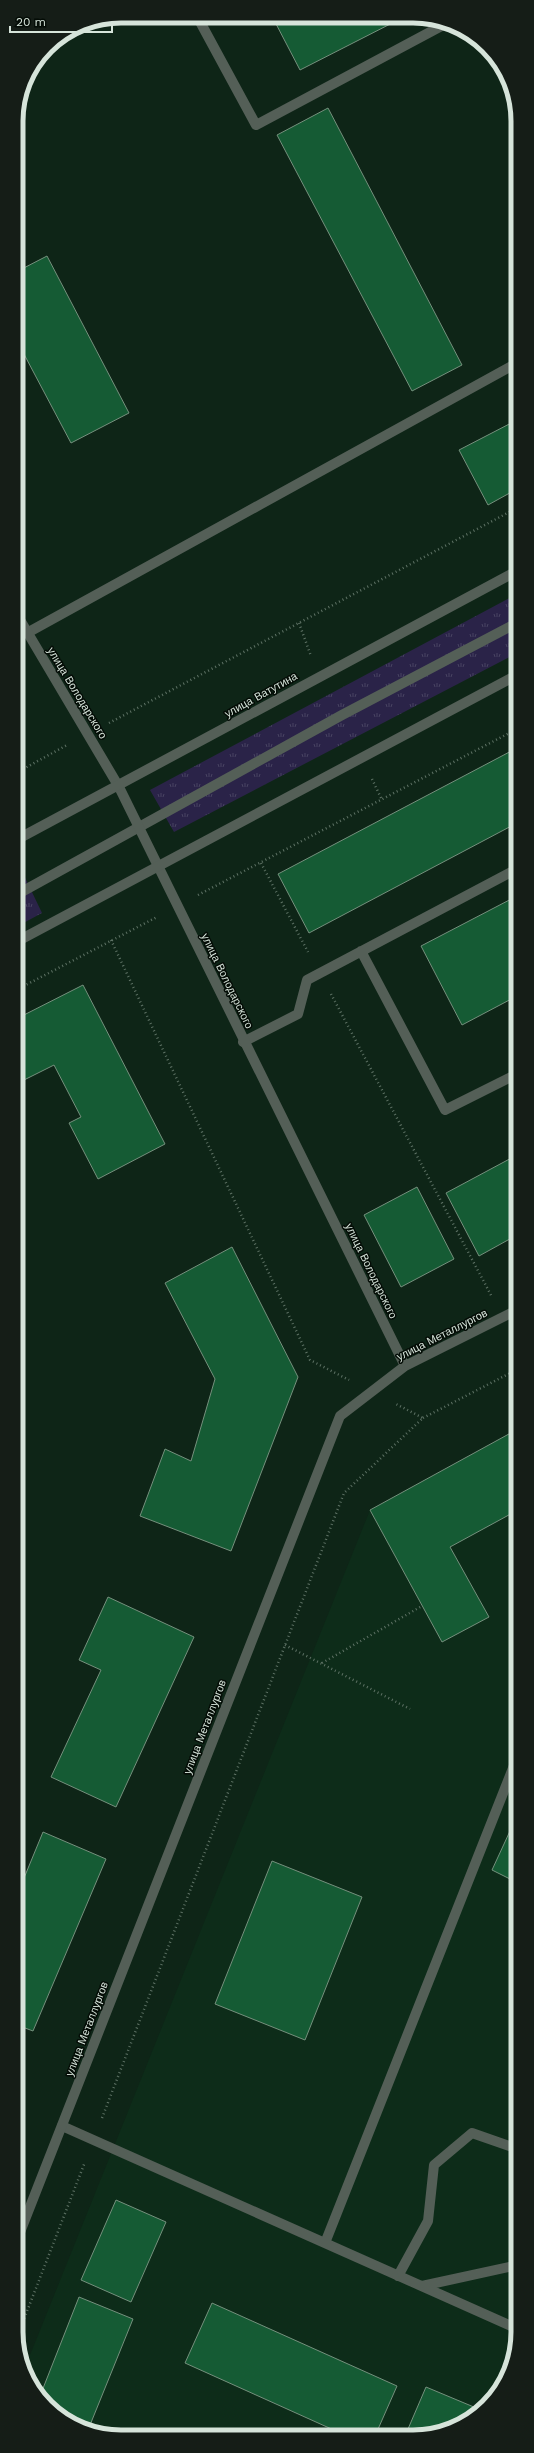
<svg xmlns="http://www.w3.org/2000/svg" width="534" height="2453" font-family="'Work Sans',sans-serif">
	<defs>
		<pattern id="grass-tufts" width="24" height="20" patternUnits="userSpaceOnUse"><rect width="24" height="20" fill="#2a2348"/><path d="M3 7l-1-3M5 7V3M7 7l1-3M15 17l-1-3M17 17v-4M19 17l1-3" fill="none" stroke="#484362"/></pattern>
	</defs>
	<rect width="100%" height="100%" fill="#0e2517"/>
	<path fill="#0d2c19" d="M518,1429V2339L510,2373L492,2402L460,2426L427,2436L100,2435L69,2423L42,2402L26,2365L370,1510Z"/>
	<path fill="url(#grass-tufts)" d="M517,594V653L174,832L150,790Z
		M19,865L42,913L16,927V867Z"/>
	<path fill="#155b34" stroke="#75907d" d="M279,17L402,18L300,70L274,20Z
		M328,108L462,365L412,391L277,135Z
		M47,256L129,413L71,443L16,339V272Z
		M517,420V489L488,505L459,450Z
		M517,748V823L309,933L278,874Z
		M517,896V996L462,1025L421,946Z
		M83,985L165,1144L98,1179L69,1123L81,1117L54,1065L16,1084V1019Z
		M517,1155V1235L479,1256L446,1193Z
		M417,1187L454,1259L401,1287L364,1215Z
		M232,1247L298,1377L231,1551L140,1516L165,1449L191,1461L215,1379L165,1283Z
		M518,1429V1510L450,1547L489,1617L442,1642L370,1510Z
		M108,1597L194,1637L116,1807L51,1777L101,1670L79,1660Z
		M516,1818L518,1819V1883L492,1870Z
		M43,1832L106,1859L33,2031L17,2025V1895Z
		M272,1861L362,1897L305,2040L215,2004Z
		M116,2200L166,2222L131,2302L81,2280Z
		M79,2297L133,2319L88,2430L69,2423L42,2402L40,2396Z
		M212,2303L397,2386L375,2436H347L185,2363Z
		M426,2387L481,2410L460,2426L427,2436H405Z"/>
	<g fill="none" stroke-linecap="round" stroke-linejoin="round">
		<path stroke="#5e7265" stroke-width="2.5" stroke-dasharray="1 3" stroke-linecap="butt" d="M299,623L311,656
			M109,723L517,508
			M16,773L67,745
			M372,779L382,800
			M261,863L308,952
			M198,895L517,729
			M111,940L310,1360L349,1380
			M16,990L157,917
			M331,994L492,1297
			M514,1338L517,1345
			M423,1418L518,1369
			M285,1645L410,1709
			M322,1663L422,1606
			M102,2118L344,1493L423,1418L394,1403
			M17,2337L85,2162"/>
		<path stroke="#545f57" stroke-width="10" d="M198,18L256,125L447,23
			M27,633L517,363
			M361,951L445,1110L517,1074
			M243,1042L298,1014L307,980L517,869
			M62,2126L518,2329
			M325,2243L515,1763
			M398,2276L428,2221L434,2165L472,2133L518,2149
			M422,2286L518,2265"/>
		<path stroke="#545f57" stroke-width="10" d="M16,895L342,715L517,623"/>
		<path stroke="#545f57" stroke-width="10" d="M16,613L119,787L405,1366
			M17,2240L340,1416L405,1366L517,1310"/>
		<path stroke="#545f57" stroke-width="10" d="M16,840L517,571
			M16,942L517,675"/>
	</g>
	<g text-anchor="middle" dominant-baseline="central" stroke-width="3" stroke-linejoin="round" paint-order="stroke">
		<g font-size="11" fill="#d6e4da" stroke="#040c06">
			<text transform="translate(77 693) rotate(59)">улица Володарского</text>
			<text transform="translate(261 695) rotate(-29)">улица Ватутина</text>
			<text transform="translate(227 981) rotate(64)">улица Володарского</text>
			<text transform="translate(371 1271) rotate(64)">улица Володарского</text>
			<text transform="translate(442 1335) rotate(-27)">улица Металлургов</text>
			<text transform="translate(205 1727) rotate(-69)">улица Металлургов</text>
			<text transform="translate(87 2029) rotate(-69)">улица Металлургов</text>
		</g>
	</g>
	<path d="M0 0H534V2453H0ZM121 23H413A98 98 0 0 1 511 121V2332A98 98 0 0 1 413 2430H121A98 98 0 0 1 23 2332V121A98 98 0 0 1 121 23Z" fill="#151d17" fill-rule="evenodd"/>
	<path fill="none" stroke="#d6e4da" stroke-width="5" d="M121 23H413A98 98 0 0 1 511 121V2332A98 98 0 0 1 413 2430H121A98 98 0 0 1 23 2332V121A98 98 0 0 1 121 23Z"/>
	<path d="M10 26v6h102v-6" fill="none" stroke="#d6e4da" stroke-width="2"/>
	<text x="16" y="26" font-size="12" fill="#d6e4da" stroke="#040c06" stroke-width="3" paint-order="stroke">20 m</text>
</svg>
